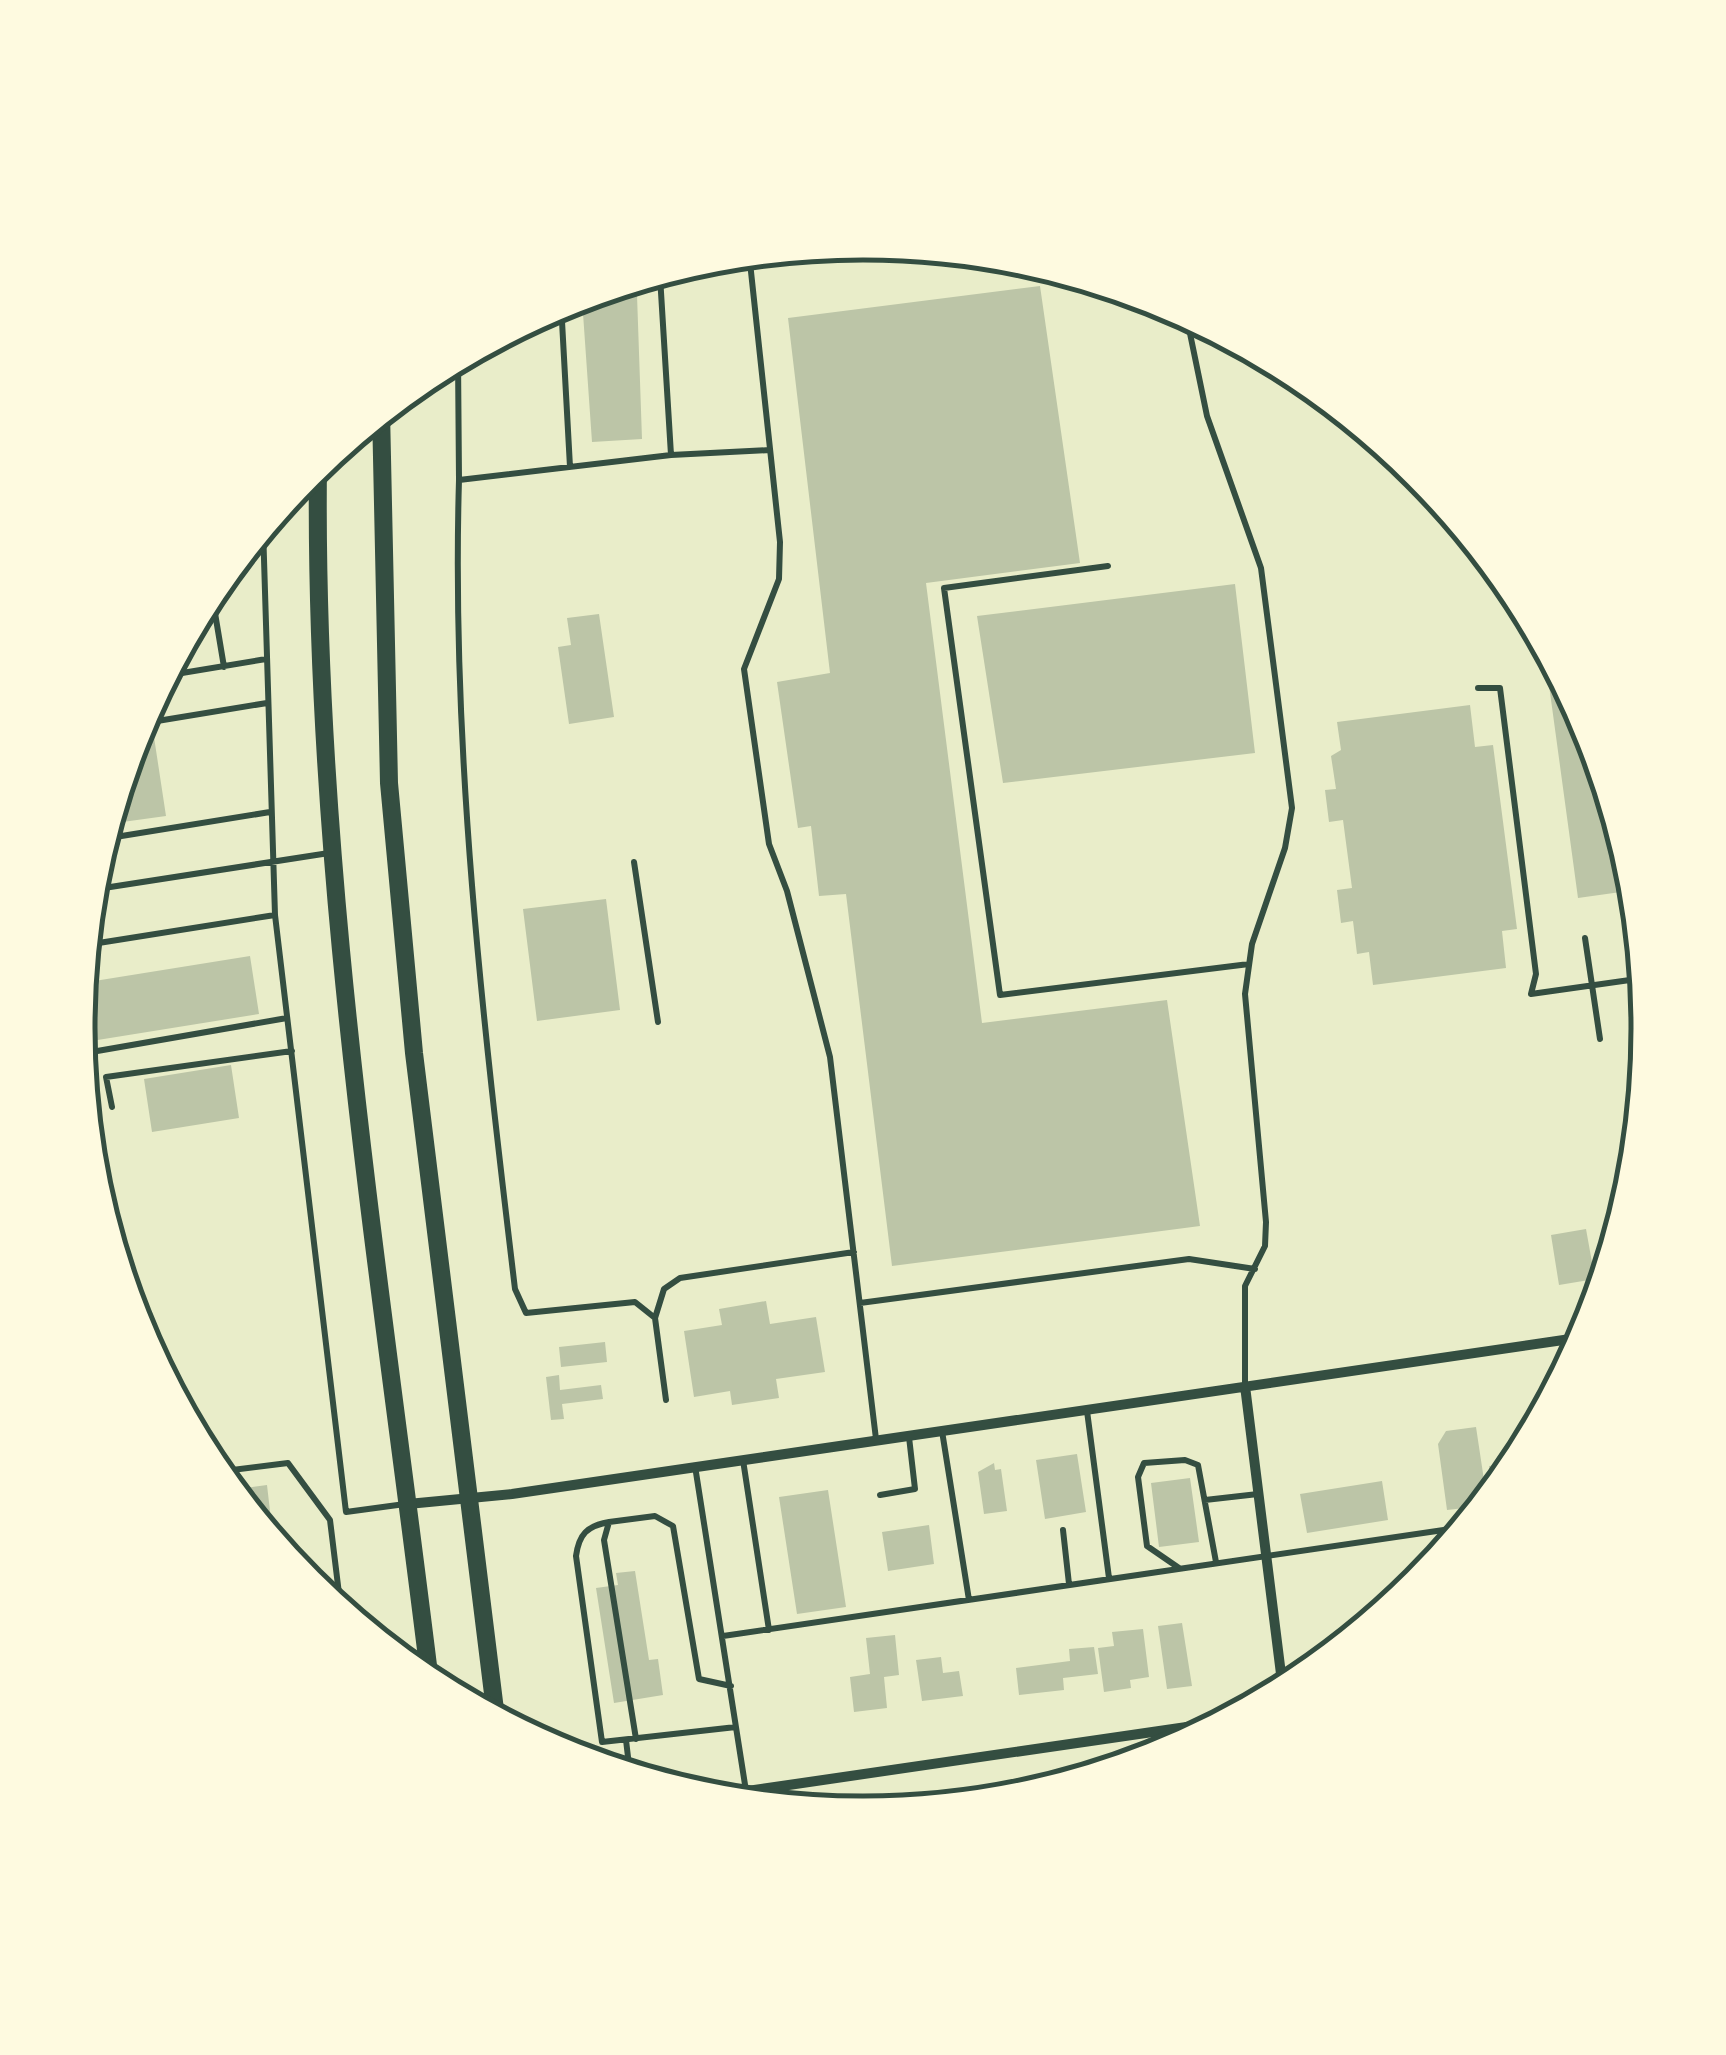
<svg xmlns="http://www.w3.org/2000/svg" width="1726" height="2055" font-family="'PT Sans Narrow',sans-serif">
	<rect width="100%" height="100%" fill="#e9edc9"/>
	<path fill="#bcc5a7" d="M1040,286L1080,563L926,583L982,1023L1167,1000L1200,1226L892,1266L846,894L819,896L811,826L798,828L777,682L830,673L788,318Z
		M637,295L642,439L592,442L582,299Z
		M1235,584L1255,753L1003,783L977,616Z
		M599,614L614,717L569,724L558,647L571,645L567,618Z
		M1543,641L1589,727L1635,890L1578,898Z
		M1470,705L1475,747L1493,745L1517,929L1502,931L1506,968L1373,985L1369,952L1357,954L1353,921L1341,923L1337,890L1352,888L1343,820L1329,822L1325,790L1336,789L1331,756L1341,750L1337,722Z
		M154,737L166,816L108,824L133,740Z
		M606,899L620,1010L537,1021L523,909Z
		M250,956L259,1014L79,1043L82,983Z
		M231,1065L239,1118L152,1132L144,1079Z
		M1638,1132L1635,1169H1633L1628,1133Z
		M1586,1229L1595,1279L1559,1285L1551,1235Z
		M766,1301L770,1324L816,1317L825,1372L776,1379L779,1398L732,1405L730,1391L694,1397L684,1331L722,1325L719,1309Z
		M605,1342L607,1362L561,1367L559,1347Z
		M559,1375L560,1390L601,1385L603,1399L562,1404L564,1419L551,1420L546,1377Z
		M1476,1427L1487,1500L1482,1506L1447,1510L1438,1444L1446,1431Z
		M1077,1454L1086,1512L1045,1519L1036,1460Z
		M1517,1462L1516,1464L1493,1492L1489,1466Z
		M994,1463L995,1470L1001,1469L1007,1511L984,1514L978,1472Z
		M1190,1478L1199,1542L1159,1547L1151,1483Z
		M1382,1481L1388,1520L1307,1533L1300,1494Z
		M267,1485L273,1537L289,1535L293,1565L231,1490Z
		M828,1490L846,1607L797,1614L779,1497Z
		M929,1525L934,1564L888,1571L882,1532Z
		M635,1571L649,1660L658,1659L663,1695L614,1703L596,1588L618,1585L616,1573Z
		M1182,1623L1192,1686L1167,1689L1158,1626Z
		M1143,1629L1149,1677L1130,1680L1131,1688L1104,1692L1098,1648L1114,1646L1112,1632Z
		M895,1635L899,1675L884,1677L887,1708L854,1712L850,1677L870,1674L866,1638Z
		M1094,1647L1098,1674L1063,1678L1064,1690L1019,1695L1016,1668L1070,1661L1069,1649Z
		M941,1657L943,1673L959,1671L963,1696L922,1701L916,1660Z"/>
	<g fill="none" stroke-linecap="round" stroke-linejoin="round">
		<path stroke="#344e41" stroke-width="6" d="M749,253L780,542L779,579L744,669L769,844L787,891L830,1057L876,1439
			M660,276L671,455
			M561,303L570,467
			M1186,314L1207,416L1261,568L1292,808L1285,848L1252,944L1245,994L1266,1222L1265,1246L1245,1286V1386
			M458,358L459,480L671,455L770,450
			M459,480C451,749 483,1022 515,1289L526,1313L635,1302L655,1318L666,1400
			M263,527L275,915L346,1512L405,1504
			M1108,566L944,588L1000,995L1249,964
			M211,589L224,667
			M164,676L266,659
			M1478,688H1500L1536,974L1531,994L1644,978
			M139,724L267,703
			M103,839L270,812
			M634,862L658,1022
			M91,890L329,853
			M1585,938L1600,1039
			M86,945L275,915
			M80,1054L287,1018
			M112,1107L106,1077L292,1051
			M860,1303L1189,1259L1255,1269
			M655,1318L664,1289L680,1278L854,1252
			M1087,1411L1109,1578
			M942,1431L969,1600
			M743,1460L769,1630
			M695,1466L746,1791
			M216,1472L288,1463L330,1520L341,1610
			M880,1495L915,1489L909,1437
			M1205,1500L1258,1494
			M609,1522C587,1526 579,1534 576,1556L602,1742L736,1727
			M1063,1530L1069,1584
			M1179,1568L1147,1546L1138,1477L1144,1463L1185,1460L1198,1465L1216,1562
			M723,1636L1464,1527
			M636,1739L604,1540L609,1522L655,1516L673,1526L699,1679L731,1686
			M626,1740L630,1774"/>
		<path stroke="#344e41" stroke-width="10" d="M1571,1339L1573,1357
			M1245,1386L1283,1690
			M408,1504L512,1494L1584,1337
			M706,1797L1221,1722"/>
		<path stroke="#344e41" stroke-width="18" d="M381,411L389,783L414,1053L496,1718
			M318,463C313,871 381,1278 430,1682"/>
	</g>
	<path d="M0 0H1726V2055H0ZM95 1028a768 768 0 1 1 1536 0a768 768 0 1 1-1536 0Z" fill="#fefae0" fill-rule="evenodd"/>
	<path fill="none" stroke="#344e41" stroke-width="5" d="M95 1028a768 768 0 1 1 1536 0a768 768 0 1 1-1536 0Z"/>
</svg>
